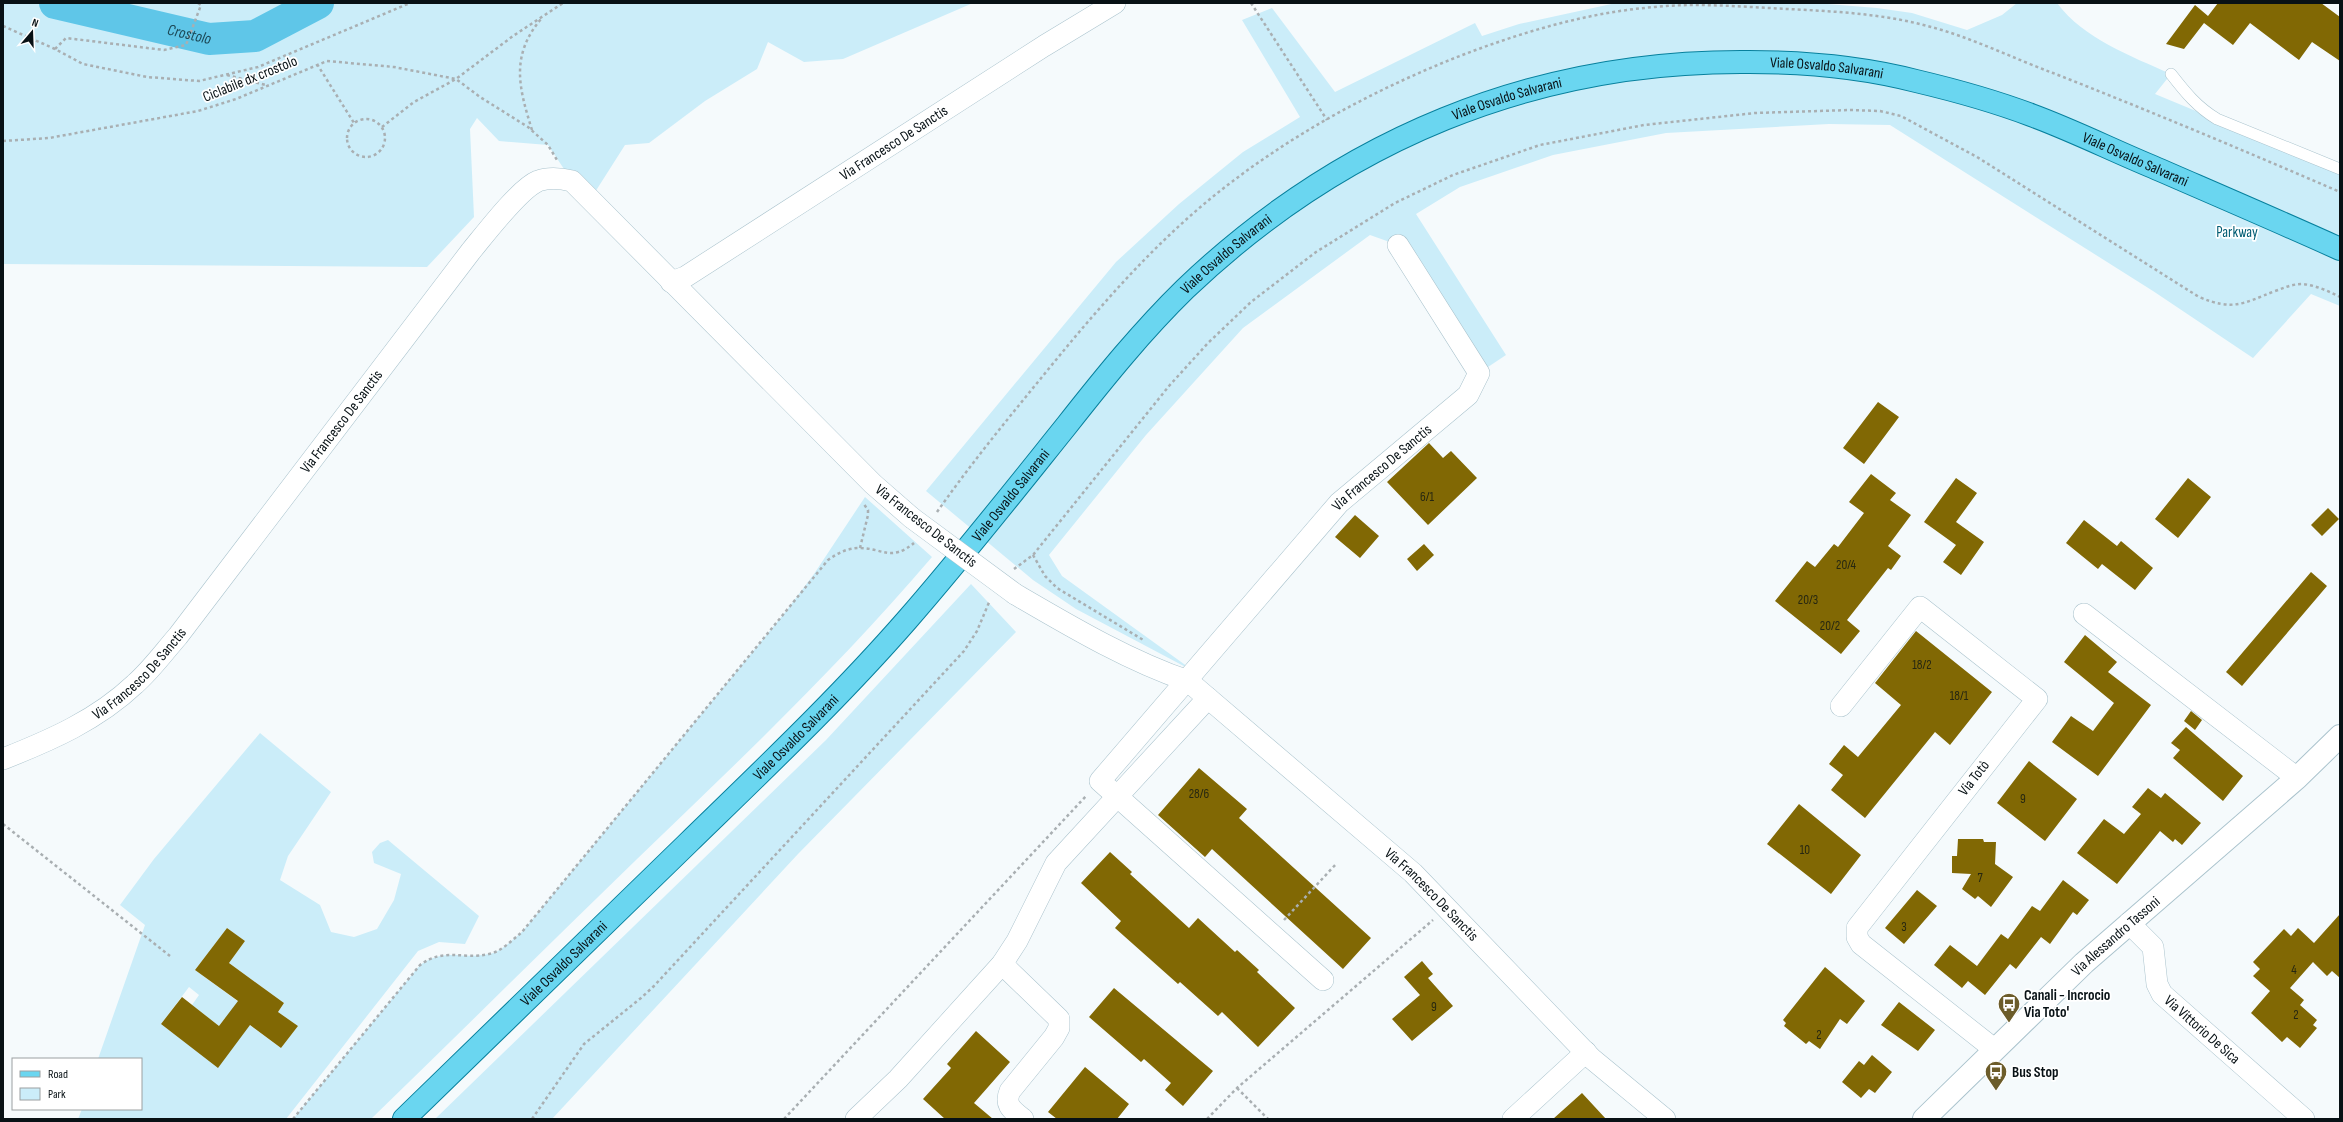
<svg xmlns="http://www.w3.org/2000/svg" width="2343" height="1122" font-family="'Sofia Sans Condensed',sans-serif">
	<rect width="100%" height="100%" fill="#f5fafc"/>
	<path fill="#cbedf9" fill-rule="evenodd" d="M3,3H973L843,59L804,62L768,42L757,69L705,101L649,143L625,145L590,200L572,181L548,145L499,141L477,118L470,129L474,217L427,267L3,264Z
		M1616,3H1815L1877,8L1912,13L1967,30L2002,15L2017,3H2057C2084,39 2131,56 2171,74L2155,94L2340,171V306L2311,294L2253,358L2153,291L1890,125L1829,124L1666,133L1553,155L1460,187L1416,214L1506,355L1479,373L1398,245L1370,235L1243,328L1146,435L1049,555L1062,576L1195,672L1076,609L1033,580L926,491L1116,262L1179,204L1243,152L1300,117L1242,20L1272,8L1335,92L1475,23L1482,36L1519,24Z
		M865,497L932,557C840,665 738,762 636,860C547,946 460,1033 371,1119H293L420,965C445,947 462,960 489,954C501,952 512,940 522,932L787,610L814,574Z
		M971,584L1016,632L798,854L552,1119H435L826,740Z
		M260,733L331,792L288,856L280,880L320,905L331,932L354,937L377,929L394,900L401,874L374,863L372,852L380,843L388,840L479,916L465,944L439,942L418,951L286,1119H78L82,1109H141V1059H98L145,925L120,905L154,859ZM227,928L245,941L229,963L284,1003L278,1012L298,1026L281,1048L244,1021L251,1011L195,970ZM189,987L199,995L192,1005L219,1026L225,1018L244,1032L218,1067L161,1024Z"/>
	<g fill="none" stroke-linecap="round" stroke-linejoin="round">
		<path stroke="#5fc6e8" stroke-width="32" id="s1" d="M55,3L209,39L255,36L318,3"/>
	</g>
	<path fill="#816804" d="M2218,3H2321L2340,17V61L2312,42L2299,60L2250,23L2233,45L2204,23L2184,49L2166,44L2195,5L2208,16Z
		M1878,402L1899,417L1864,464L1843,448Z
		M1429,443L1443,458L1451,451L1477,478L1428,525L1387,482Z
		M1871,474L1896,493L1890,500L1911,515L1888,546L1901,556L1891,570L1888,568L1847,620L1860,631L1841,654L1775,601L1807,561L1815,567L1834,544L1838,547L1864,513L1849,502Z
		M1956,478L1977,493L1956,522L1984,542L1961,575L1943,562L1956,545L1924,522Z
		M2188,478L2211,497L2178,538L2155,519Z
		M2328,508L2339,519L2322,536L2311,525Z
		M1355,515L1379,536L1360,558L1335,537Z
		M2084,520L2117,546L2121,541L2153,568L2135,590L2102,564L2098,569L2066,543Z
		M1424,544L1434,555L1417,571L1407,559Z
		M2311,572L2327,586L2242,686L2226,672Z
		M1916,631L1992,692L1950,745L1935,732L1865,818L1831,790L1843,775L1829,764L1844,745L1858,757L1901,705L1875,683Z
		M2085,635L2117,662L2108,672L2151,705L2098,776L2052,742L2071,716L2093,731L2114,703L2064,662Z
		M2191,711L2202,720L2195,730L2184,721Z
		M2186,727L2243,776L2223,801L2173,758L2180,750L2171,743Z
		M2029,761L2077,799L2045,841L1997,803Z
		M1199,768L1247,809L1239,818L1371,938L1343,969L1212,849L1205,857L1158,815Z
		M2148,788L2161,798L2165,793L2201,823L2182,845L2175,839L2173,842L2160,831L2117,884L2077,853L2104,819L2124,834L2141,814L2132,807Z
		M1799,804L1861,855L1831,894L1767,844Z
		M1958,839H1983L1984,842H1996L1995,864L2013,877L1991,907L1978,896L1975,899L1962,889L1971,874L1952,873V856H1957Z
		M1110,852L1132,872L1130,874L1189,928L1198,918L1235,952L1237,950L1259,970L1257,972L1295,1008L1258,1047L1222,1012L1218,1016L1180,982L1178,984L1115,928L1121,921L1081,883Z
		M2063,880L2089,900L2077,915L2073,912L2050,944L2041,937L2016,969L2010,964L1985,995L1968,981L1962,988L1934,965L1950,945L1977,966L2001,934L2008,939L2032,906L2040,911Z
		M1917,890L1937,906L1904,944L1885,928Z
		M2340,914V978L2332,971L2327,976L2313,962L2290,988L2304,1000L2300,1005L2317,1020L2313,1025L2317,1028L2300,1048L2287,1037L2282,1042L2251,1013L2270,991L2253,976L2260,969L2253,962L2284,929L2291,936L2298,928L2314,943Z
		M227,928L245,941L229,963L284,1003L278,1012L298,1026L281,1048L250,1025L218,1068L161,1024L182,997L219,1026L238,1001L195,970Z
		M1422,961L1433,974L1428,978L1453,1006L1412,1041L1392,1019L1420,995L1404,977Z
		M1825,967L1865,1001L1847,1024L1840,1019L1820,1049L1809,1041L1806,1044L1784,1026L1786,1023L1783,1020Z
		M1114,988L1213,1071L1183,1106L1165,1090L1171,1083L1144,1059L1141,1062L1089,1017Z
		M1899,1002L1935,1030L1918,1051L1881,1025Z
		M976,1031L1010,1062L974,1103L993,1119H945L923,1099L951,1068L947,1064Z
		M1872,1055L1892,1072L1875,1093L1869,1089L1861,1098L1842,1082L1859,1061L1864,1065Z
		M1085,1067L1129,1104L1117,1119H1057L1048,1112Z
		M1582,1093L1606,1119H1553Z"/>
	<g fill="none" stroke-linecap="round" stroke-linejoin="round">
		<g stroke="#aac3cd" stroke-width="12">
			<path id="service" d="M2171,74C2185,92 2197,107 2217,119L2340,169"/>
		</g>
		<g stroke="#aac3cd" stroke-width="22">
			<g id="minor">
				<path id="s2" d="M671,282L685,277L1044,46L1115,3"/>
				<path id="s3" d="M1015,594C1070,626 1127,660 1188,681L1413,873L1591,1058L1665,1119"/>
				<path d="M2084,614L2297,778"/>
				<path d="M1841,706L1920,607L2037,699L1857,928V937L1861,944L1994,1049"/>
				<path id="s4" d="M3,759C51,740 97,720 135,684C151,670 164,652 178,636L471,251C486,233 519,189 538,181C549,177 560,178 572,181L873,484L912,518"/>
				<path id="s5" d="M2129,923L2153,947L2157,984L2162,994L2304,1119"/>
				<path d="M1002,964L1059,1019V1028L1054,1037L1010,1091C1004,1105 1012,1110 1023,1119"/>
				<path id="s6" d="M1323,980L1100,781L1339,503L1468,395L1479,373L1398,245"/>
				<path d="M856,1119L898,1079L1002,964L1017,941L1056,863L1208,698"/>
				<path d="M1513,1119L1586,1052"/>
			</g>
		</g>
		<g stroke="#aac3cd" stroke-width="24">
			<g id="tertiary">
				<path id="s7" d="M1924,1119L2084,963L2297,778L2340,736"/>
			</g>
		</g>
		<g stroke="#07809d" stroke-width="24">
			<g id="primary">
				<path id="s8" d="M404,1119C498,1027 593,935 688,843C763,770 838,699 907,620C962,557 1014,491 1067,425C1104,378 1142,331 1185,289C1341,140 1533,60 1749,62C1805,62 1862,67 1916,81C1954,90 1994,101 2031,115C2072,130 2112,150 2153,167C2215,194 2278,221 2340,249"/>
			</g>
		</g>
		<path stroke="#a9afb2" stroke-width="2.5" stroke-dasharray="3 3" stroke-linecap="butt" d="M1251,3L1327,120
			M3,26L55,49L83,64L147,77L199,81L258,67L410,3
			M55,49L66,38L164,50L186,45L201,5L198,3
			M317,64L354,123
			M227,75L266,85
			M347 138a19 19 0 1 1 38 0a19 19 0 1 1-38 0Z
			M382,127L414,102L456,79L513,36L563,3
			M532,130C519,88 510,56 541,19
			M3,141L49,138L198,111L236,99L327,61L394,67L456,79L480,97L528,127L548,145L557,160
			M937,512C970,465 1006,421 1042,377C1094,313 1147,251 1210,199C1286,137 1374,89 1465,54C1526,31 1590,12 1655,7C1693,3 1731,6 1769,8C1823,11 1878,12 1931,27C1970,37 2015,59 2053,73C2150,111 2245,151 2340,192
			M860,548L868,515V510L863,503
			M1033,555L1045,576L1057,588L1145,641
			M1014,569L1033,555L1169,386L1208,343L1251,302L1316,252L1395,203L1453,175L1540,145L1644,125L1755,113L1850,110L1880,111L1901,116L1977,157L2199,297C2233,311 2242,304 2275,291C2284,288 2292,284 2302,284C2315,285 2328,291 2340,297
			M3,824L170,956
			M1284,920L1337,863
			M1237,1088L1268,1119
			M293,1119L420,965C445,947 462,960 489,954C501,952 512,940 522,932L828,560C838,553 847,548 860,548C882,548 891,562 914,543
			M532,1119L584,1044L641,998L654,986L964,651L977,631L990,600
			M784,1119L1087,795
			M1207,1119L1237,1088L1433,920"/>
		<use href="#service" stroke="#fff" stroke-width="11"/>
		<use href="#minor" stroke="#fff" stroke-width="21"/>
		<use href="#tertiary" stroke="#fff" stroke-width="22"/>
		<use href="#primary" stroke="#6ad6f0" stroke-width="22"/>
		<g stroke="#aac3cd" stroke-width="22" stroke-linecap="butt">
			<path id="minor-bridge" d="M912,518L1015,594"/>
		</g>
		<use href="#minor-bridge" stroke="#fff" stroke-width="21"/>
	</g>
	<defs>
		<g id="bus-pin" transform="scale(1.15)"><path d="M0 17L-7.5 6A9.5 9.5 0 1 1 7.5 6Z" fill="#6c5c2a" stroke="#fff"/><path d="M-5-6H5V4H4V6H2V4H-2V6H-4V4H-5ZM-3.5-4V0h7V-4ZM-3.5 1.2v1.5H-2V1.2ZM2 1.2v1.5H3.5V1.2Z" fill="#fff"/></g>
	</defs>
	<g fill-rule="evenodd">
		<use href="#bus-pin" x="2009" y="1004"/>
		<use href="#bus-pin" x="1996" y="1072"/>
	</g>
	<g text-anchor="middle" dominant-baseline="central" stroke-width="3.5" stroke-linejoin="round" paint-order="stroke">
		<g font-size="13" fill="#262711">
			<text x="1427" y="497">6/1</text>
			<text x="1846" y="565">20/4</text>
			<text x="1808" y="600">20/3</text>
			<text x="1830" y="626">20/2</text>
			<text x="1922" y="665">18/2</text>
			<text x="1959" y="696">18/1</text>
			<text x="1199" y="794">28/6</text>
			<text x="2023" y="799">9</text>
			<text x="1805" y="850">10</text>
			<text x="1980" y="878">7</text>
			<text x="1904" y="927">3</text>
			<text x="2294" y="970">4</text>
			<text x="1434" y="1007">9</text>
			<text x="2296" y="1015">2</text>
			<text x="1819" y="1035">2</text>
		</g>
		<g font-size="15" fill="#081115" stroke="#fff">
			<text stroke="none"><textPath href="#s8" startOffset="1843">Viale Osvaldo Salvarani</textPath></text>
			<text transform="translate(250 79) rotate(-22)">Ciclabile dx crostolo</text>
			<text stroke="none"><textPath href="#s8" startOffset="1519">Viale Osvaldo Salvarani</textPath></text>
			<text stroke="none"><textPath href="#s2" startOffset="263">Via Francesco De Sanctis</textPath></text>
			<text stroke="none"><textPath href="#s8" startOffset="2167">Viale Osvaldo Salvarani</textPath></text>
			<text stroke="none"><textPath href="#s8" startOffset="1195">Viale Osvaldo Salvarani</textPath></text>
			<text stroke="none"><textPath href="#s4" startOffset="487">Via Francesco De Sanctis</textPath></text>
			<text stroke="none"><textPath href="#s6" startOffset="721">Via Francesco De Sanctis</textPath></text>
			<text stroke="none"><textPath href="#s8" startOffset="871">Viale Osvaldo Salvarani</textPath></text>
			<text transform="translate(926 526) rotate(38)">Via Francesco De Sanctis</text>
			<text stroke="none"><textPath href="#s4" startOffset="163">Via Francesco De Sanctis</textPath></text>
			<text stroke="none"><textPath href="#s8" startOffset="547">Viale Osvaldo Salvarani</textPath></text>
			<text transform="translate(1974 778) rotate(-52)">Via Totò</text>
			<text stroke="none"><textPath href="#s3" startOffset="518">Via Francesco De Sanctis</textPath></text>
			<text stroke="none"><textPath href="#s7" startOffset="265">Via Alessandro Tassoni</textPath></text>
			<text stroke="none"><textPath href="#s8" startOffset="223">Viale Osvaldo Salvarani</textPath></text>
			<text stroke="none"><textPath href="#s5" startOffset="136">Via Vittorio De Sica</textPath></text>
		</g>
		<g font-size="15" fill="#005c73" stroke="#fff">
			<text x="2237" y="232">Parkway</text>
		</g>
		<g font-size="15" font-weight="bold" fill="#081115" stroke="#fff" text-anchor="start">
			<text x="2024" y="995">Canali - Incrocio<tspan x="2024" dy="17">Via Toto'</tspan></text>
			<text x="2012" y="1072">Bus Stop</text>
		</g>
		<g font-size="16" font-style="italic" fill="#1c4957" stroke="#fff">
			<text stroke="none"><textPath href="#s1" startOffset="138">Crostolo</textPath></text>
		</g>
	</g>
	<rect width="2343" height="1122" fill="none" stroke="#081115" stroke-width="8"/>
	<rect x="12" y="1058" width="130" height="52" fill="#ffffff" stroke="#9ca0a1"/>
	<rect x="20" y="1071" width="20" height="6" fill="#6ad6f0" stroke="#9ca0a1"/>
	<text x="48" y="1078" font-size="12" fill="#081115">Road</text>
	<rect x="20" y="1088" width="20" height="12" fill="#cbedf9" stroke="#9ca0a1"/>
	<text x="48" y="1098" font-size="12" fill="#081115">Park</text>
	<g transform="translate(32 32) rotate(19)" stroke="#ffffff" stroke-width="3" paint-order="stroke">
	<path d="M0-3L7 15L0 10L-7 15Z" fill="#081115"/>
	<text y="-6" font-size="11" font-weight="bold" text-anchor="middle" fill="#081115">N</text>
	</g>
</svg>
